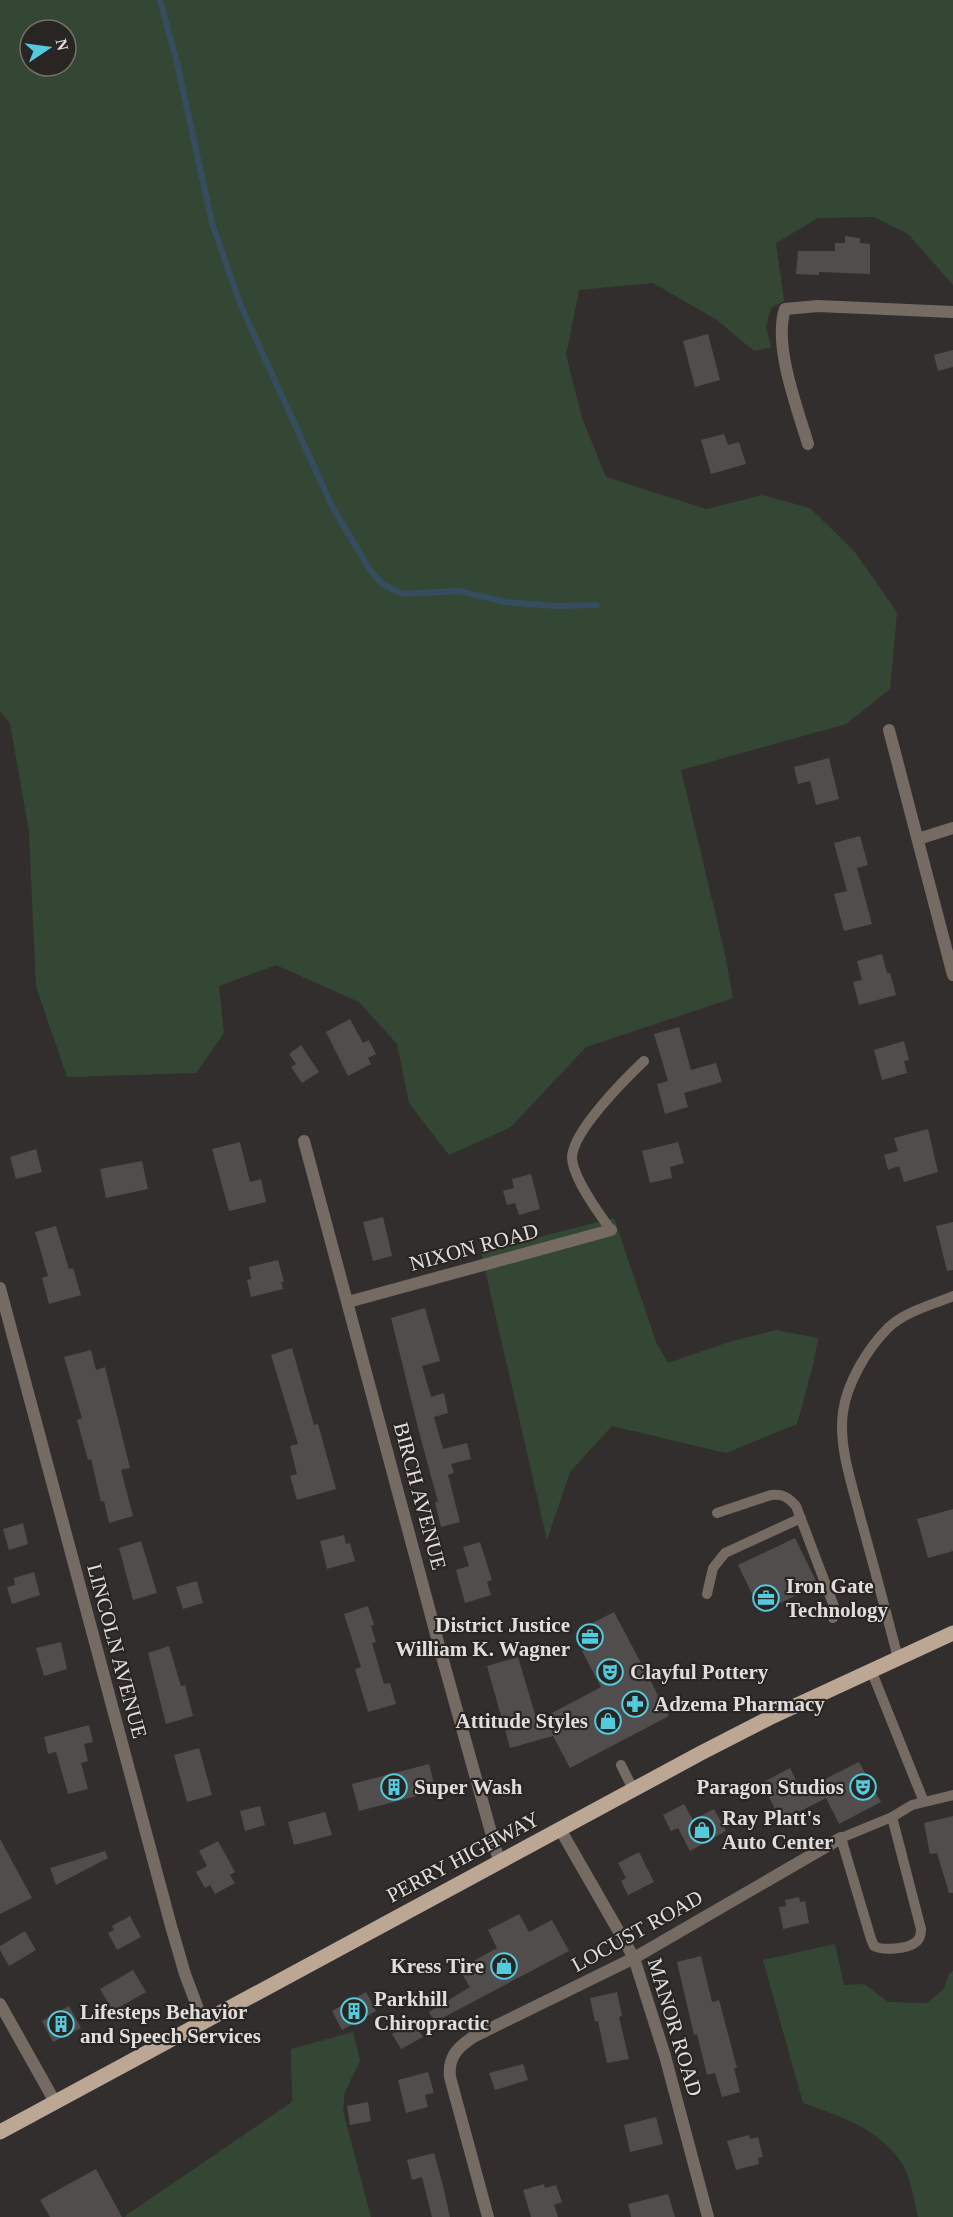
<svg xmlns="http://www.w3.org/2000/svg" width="953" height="2217" font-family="'Times New Roman',serif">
	<rect width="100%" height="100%" fill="#322e2d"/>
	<path fill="#344734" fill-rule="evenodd" d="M0,0H953V285L908,234L874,217L818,218L776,243L784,301L771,308L766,327L771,347L754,351L717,320L653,283L579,290L566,355L582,418L606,477L706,509L762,495L810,508L854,551L897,612L890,689L846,724L681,770L724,950L733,998L586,1047L511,1127L449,1155L409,1103L397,1044L359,1002L276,965L219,986L224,1033L196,1073L67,1077L36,987L29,832L10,723L0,711ZM30,30H66V66H30Z
		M614,1218L656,1342L668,1363L726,1343L776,1330L818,1338L813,1365L797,1424L726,1453L612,1426L570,1472L547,1540L481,1252Z
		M835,1944L844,1985L864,1984L888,2002L927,2003L944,1989L949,1974L953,1971V2217H918C914,2200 911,2178 902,2163C878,2128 840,2116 803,2103L763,1960Z
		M353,2032L360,2061L345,2092L343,2111L371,2217H126L125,2216L292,2102L291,2049Z"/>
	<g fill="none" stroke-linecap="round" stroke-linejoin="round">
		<path stroke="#364d5f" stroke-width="6" d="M160,0L177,63L212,223L241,306L331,504L369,569L382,584L403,594L458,591L506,602L555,606L597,605"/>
	</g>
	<path fill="#524d4d" d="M845,236L860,238V243L870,244V274L819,272V275L796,274L798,251H835V243H845Z
		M708,334L720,380L695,387L683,341Z
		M953,350V367L938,371L934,355Z
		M724,434L728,445L739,442L746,464L711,474L701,440Z
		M829,758L839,799L816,805L810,781L798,784L794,767Z
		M860,836L868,865L857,868L872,924L844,931L834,894L847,891L834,843Z
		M882,954L887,973H890L896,995L859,1005L853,982L862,980L857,961Z
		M350,1019L363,1043L369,1040L376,1054L368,1058L371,1064L348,1076L326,1032Z
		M679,1027L691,1070L716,1063L722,1082L684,1093L688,1107L665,1114L657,1084L668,1081L654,1034Z
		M904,1041L909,1060L904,1061L907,1073L882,1080L874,1050Z
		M301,1045L319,1072L302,1083L291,1067L296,1064L289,1054Z
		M928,1129L938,1172L904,1182L899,1166L888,1170L884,1155L898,1151L894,1138Z
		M240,1142L250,1182L261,1179L266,1202L229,1211L212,1149Z
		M678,1142L684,1163L670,1167L672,1178L650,1183L642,1151Z
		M36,1149L42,1172L16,1179L10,1157Z
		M142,1161L148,1189L106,1198L100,1169Z
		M531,1174L540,1209L519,1215L515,1203L507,1205L503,1191L514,1188L512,1179Z
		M383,1217L392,1256L373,1261L363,1222Z
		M953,1222V1270L947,1271L936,1226Z
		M56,1226L69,1269L73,1268L81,1295L49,1304L42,1278L48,1276L35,1232Z
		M278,1260L284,1282H281L283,1289L251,1297L247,1280L251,1279L249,1267Z
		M425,1308L440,1361L422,1366L431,1397L444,1393L448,1413L434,1417L443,1449L467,1443L471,1459L451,1464L454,1473L448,1475L460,1522L441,1527L435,1502H438L419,1432L391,1318Z
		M292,1348L314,1425L318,1424L336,1489L297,1500L290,1476L297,1474L290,1446L298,1444L271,1355Z
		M91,1350L96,1370L105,1367L130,1468L121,1470L133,1516L109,1523L104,1501L101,1502L91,1459L88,1460L77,1420L82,1418L64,1357Z
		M953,1509V1551L928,1558L917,1519Z
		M23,1523L28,1544L9,1550L3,1529Z
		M344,1535L346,1544L350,1543L355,1561L327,1569L320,1541Z
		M795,1538L818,1585L761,1612L738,1565Z
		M141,1541L157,1593L133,1600L119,1548Z
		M480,1542L492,1580L487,1582L491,1595L465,1603L456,1570L469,1566L463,1547Z
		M34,1572L40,1595L12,1604L7,1587L15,1585L14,1578Z
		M197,1581L203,1603L183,1609L176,1587Z
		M368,1606L374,1625L371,1626L376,1642L372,1643L384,1684L390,1683L396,1704L368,1712L355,1669L361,1667L344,1614Z
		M614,1612L669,1716L570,1768L553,1736L510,1748L487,1666L518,1657L537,1721L601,1687L582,1651L588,1648L579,1630Z
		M61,1642L67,1669L44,1676L36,1648Z
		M169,1646L181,1686L185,1685L193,1716L166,1724L148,1653Z
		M89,1725L93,1742L84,1744L88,1761L81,1763L88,1789L68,1794L56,1752L48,1754L44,1737Z
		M199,1748L212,1795L187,1802L174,1755Z
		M859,1762L881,1802L839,1824L826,1798L781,1821L762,1783L790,1768L801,1791Z
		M429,1764L436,1791L359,1811L352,1784Z
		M684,1804L693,1820L714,1809L726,1831L690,1851L678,1828L671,1831L663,1815Z
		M260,1806L265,1825L245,1831L240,1811Z
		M325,1812L332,1835L294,1845L288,1822Z
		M953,1816V1893H949L937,1853L930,1854L924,1823Z
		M0,1839L32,1898L0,1914Z
		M218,1841L235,1872L230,1875L235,1883L215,1894L210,1885L205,1888L196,1872L207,1866L199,1851Z
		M105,1851L108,1858L56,1885L50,1868Z
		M639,1852L654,1882L628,1895L621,1881L626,1878L618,1863Z
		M799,1897L800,1902L805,1901L809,1923L783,1929L779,1907L786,1906L785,1900Z
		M519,1914L529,1932L552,1920L569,1951L435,2022L429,2012L470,1987L459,1969L497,1948L488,1930Z
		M130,1916L141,1937L117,1950L108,1933L114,1930L112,1926Z
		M25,1931L36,1950L9,1966L0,1950V1946Z
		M701,1956L712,2002L719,2000L737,2068H734L740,2092L722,2097L715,2073L707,2075L697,2034L694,2035L677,1962Z
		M133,1970L146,1992L113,2011L100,1989Z
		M366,1992L376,2011L342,2030L332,2011Z
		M617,1992L622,2016L619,2017L629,2059L607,2063L598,2021L595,2022L590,1998Z
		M69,2006L81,2028L53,2042L42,2021Z
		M413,2021L423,2037L401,2049L392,2034Z
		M523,2064L528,2080L495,2090L489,2073Z
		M428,2072L434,2093L425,2095L428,2107L406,2113L398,2080Z
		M368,2102L371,2121L350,2125L347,2106Z
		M656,2117L663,2144L630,2152L624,2125Z
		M749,2135L750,2139L758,2137L763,2157L758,2158L759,2164L736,2170L727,2141Z
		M434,2153L442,2182L450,2217H432L422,2177L412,2180L407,2160Z
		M96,2169L122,2217H50L40,2200Z
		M544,2184L545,2188L556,2185L562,2202L554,2205L558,2217H531L523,2190Z
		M668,2194L675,2217H631L628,2204Z"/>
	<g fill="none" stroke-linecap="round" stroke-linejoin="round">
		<path stroke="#766b62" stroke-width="10" d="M611,1230C599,1214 572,1176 572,1157C573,1131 625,1079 644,1061
			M717,1513L771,1495C783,1494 788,1497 796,1506L835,1609L833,1618
			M707,1594L713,1568L725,1553L801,1518
			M898,1658C886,1612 874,1566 861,1520C853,1487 838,1447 843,1412C847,1383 867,1349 888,1328C904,1312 932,1305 953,1296
			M871,1670L924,1802
			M621,1765L633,1789
			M892,1817L921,1929C921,1934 920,1939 916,1942C908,1949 883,1951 874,1946L871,1939L841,1838L892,1817L912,1805L953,1795"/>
		<path stroke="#766b62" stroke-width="12" d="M808,444C797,407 773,345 785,309L818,306L953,312
			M889,730L953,975
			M918,839L953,828
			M304,1141L441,1653L499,1861
			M0,1288L171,1926L185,1974L203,2022
			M348,1302L611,1230
			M560,1829L634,1958L665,2056L708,2217
			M0,2004L55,2102
			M488,2217L450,2077C448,2057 457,2048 473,2037L634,1958L841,1838"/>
		<path stroke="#bca694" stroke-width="15" d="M0,2132L701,1753L769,1718L953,1633"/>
	</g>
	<defs>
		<g id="office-ring" transform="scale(1.35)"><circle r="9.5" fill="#282523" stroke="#54cadd" stroke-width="1.5"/><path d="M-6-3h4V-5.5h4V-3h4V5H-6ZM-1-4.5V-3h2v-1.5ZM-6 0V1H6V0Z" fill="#54cadd"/></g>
		<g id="theatre-ring" transform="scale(1.35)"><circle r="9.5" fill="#282523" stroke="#54cadd" stroke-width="1.5"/><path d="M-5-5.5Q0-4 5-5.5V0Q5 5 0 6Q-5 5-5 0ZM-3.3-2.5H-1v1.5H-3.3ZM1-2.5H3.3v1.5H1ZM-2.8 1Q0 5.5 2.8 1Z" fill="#54cadd"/></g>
		<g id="pharmacy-ring" transform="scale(1.35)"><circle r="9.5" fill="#282523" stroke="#54cadd" stroke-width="1.5"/><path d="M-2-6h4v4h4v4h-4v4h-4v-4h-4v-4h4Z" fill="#54cadd"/></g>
		<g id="shop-ring" transform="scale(1.35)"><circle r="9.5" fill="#282523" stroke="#54cadd" stroke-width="1.5"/><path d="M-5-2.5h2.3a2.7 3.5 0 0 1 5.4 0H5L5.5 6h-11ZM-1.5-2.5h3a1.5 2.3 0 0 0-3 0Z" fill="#54cadd"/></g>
		<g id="building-ring" transform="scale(1.35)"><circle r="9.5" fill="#282523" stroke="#54cadd" stroke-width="1.5"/><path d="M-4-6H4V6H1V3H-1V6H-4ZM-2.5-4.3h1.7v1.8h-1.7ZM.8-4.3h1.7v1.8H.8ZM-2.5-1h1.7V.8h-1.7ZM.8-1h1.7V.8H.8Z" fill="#54cadd"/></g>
	</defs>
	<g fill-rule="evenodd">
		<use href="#office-ring" x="766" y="1598"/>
		<use href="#office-ring" x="590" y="1637"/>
		<use href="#theatre-ring" x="610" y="1672"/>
		<use href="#pharmacy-ring" x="635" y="1704"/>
		<use href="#shop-ring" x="608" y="1721"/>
		<use href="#building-ring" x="394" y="1787"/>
		<use href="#theatre-ring" x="863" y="1787"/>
		<use href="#shop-ring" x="702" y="1830"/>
		<use href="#shop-ring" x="504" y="1966"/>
		<use href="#building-ring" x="354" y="2011"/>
		<use href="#building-ring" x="61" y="2024"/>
	</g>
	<g text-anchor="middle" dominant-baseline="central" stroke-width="4.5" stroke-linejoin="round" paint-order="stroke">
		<g font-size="21" fill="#e0dddc" stroke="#282523">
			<text transform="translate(474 1247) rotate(-15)">NIXON ROAD</text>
			<text transform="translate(420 1496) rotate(75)">BIRCH AVENUE</text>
			<text transform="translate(117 1651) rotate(75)">LINCOLN AVENUE</text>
			<text transform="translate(463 1857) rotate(-28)">PERRY HIGHWAY</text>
			<text transform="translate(637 1931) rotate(-29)">LOCUST ROAD</text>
			<text transform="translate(675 2027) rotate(73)">MANOR ROAD</text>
		</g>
		<g font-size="21" font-weight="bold" fill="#e0dddc" stroke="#282523" text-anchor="start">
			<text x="786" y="1586">Iron Gate<tspan x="786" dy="24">Technology</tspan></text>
			<text x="570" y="1625" text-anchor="end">District Justice<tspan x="570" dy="24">William K. Wagner</tspan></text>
			<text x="630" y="1672">Clayful Pottery</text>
			<text x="654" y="1704">Adzema Pharmacy</text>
			<text x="588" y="1721" text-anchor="end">Attitude Styles</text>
			<text x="414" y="1787">Super Wash</text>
			<text x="844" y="1787" text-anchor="end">Paragon Studios</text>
			<text x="722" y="1818">Ray Platt's<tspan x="722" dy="24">Auto Center</tspan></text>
			<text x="484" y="1966" text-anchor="end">Kress Tire</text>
			<text x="374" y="1999">Parkhill<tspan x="374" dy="24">Chiropractic</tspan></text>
			<text x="80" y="2012">Lifesteps Behavior<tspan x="80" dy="24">and Speech Services</tspan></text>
		</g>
	</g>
	<g transform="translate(48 48) rotate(77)"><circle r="28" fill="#282523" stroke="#726f6d" stroke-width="1.5"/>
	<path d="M0-4.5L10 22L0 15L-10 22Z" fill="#54cadd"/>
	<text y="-9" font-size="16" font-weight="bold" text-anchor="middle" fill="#e0dddc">N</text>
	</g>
</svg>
